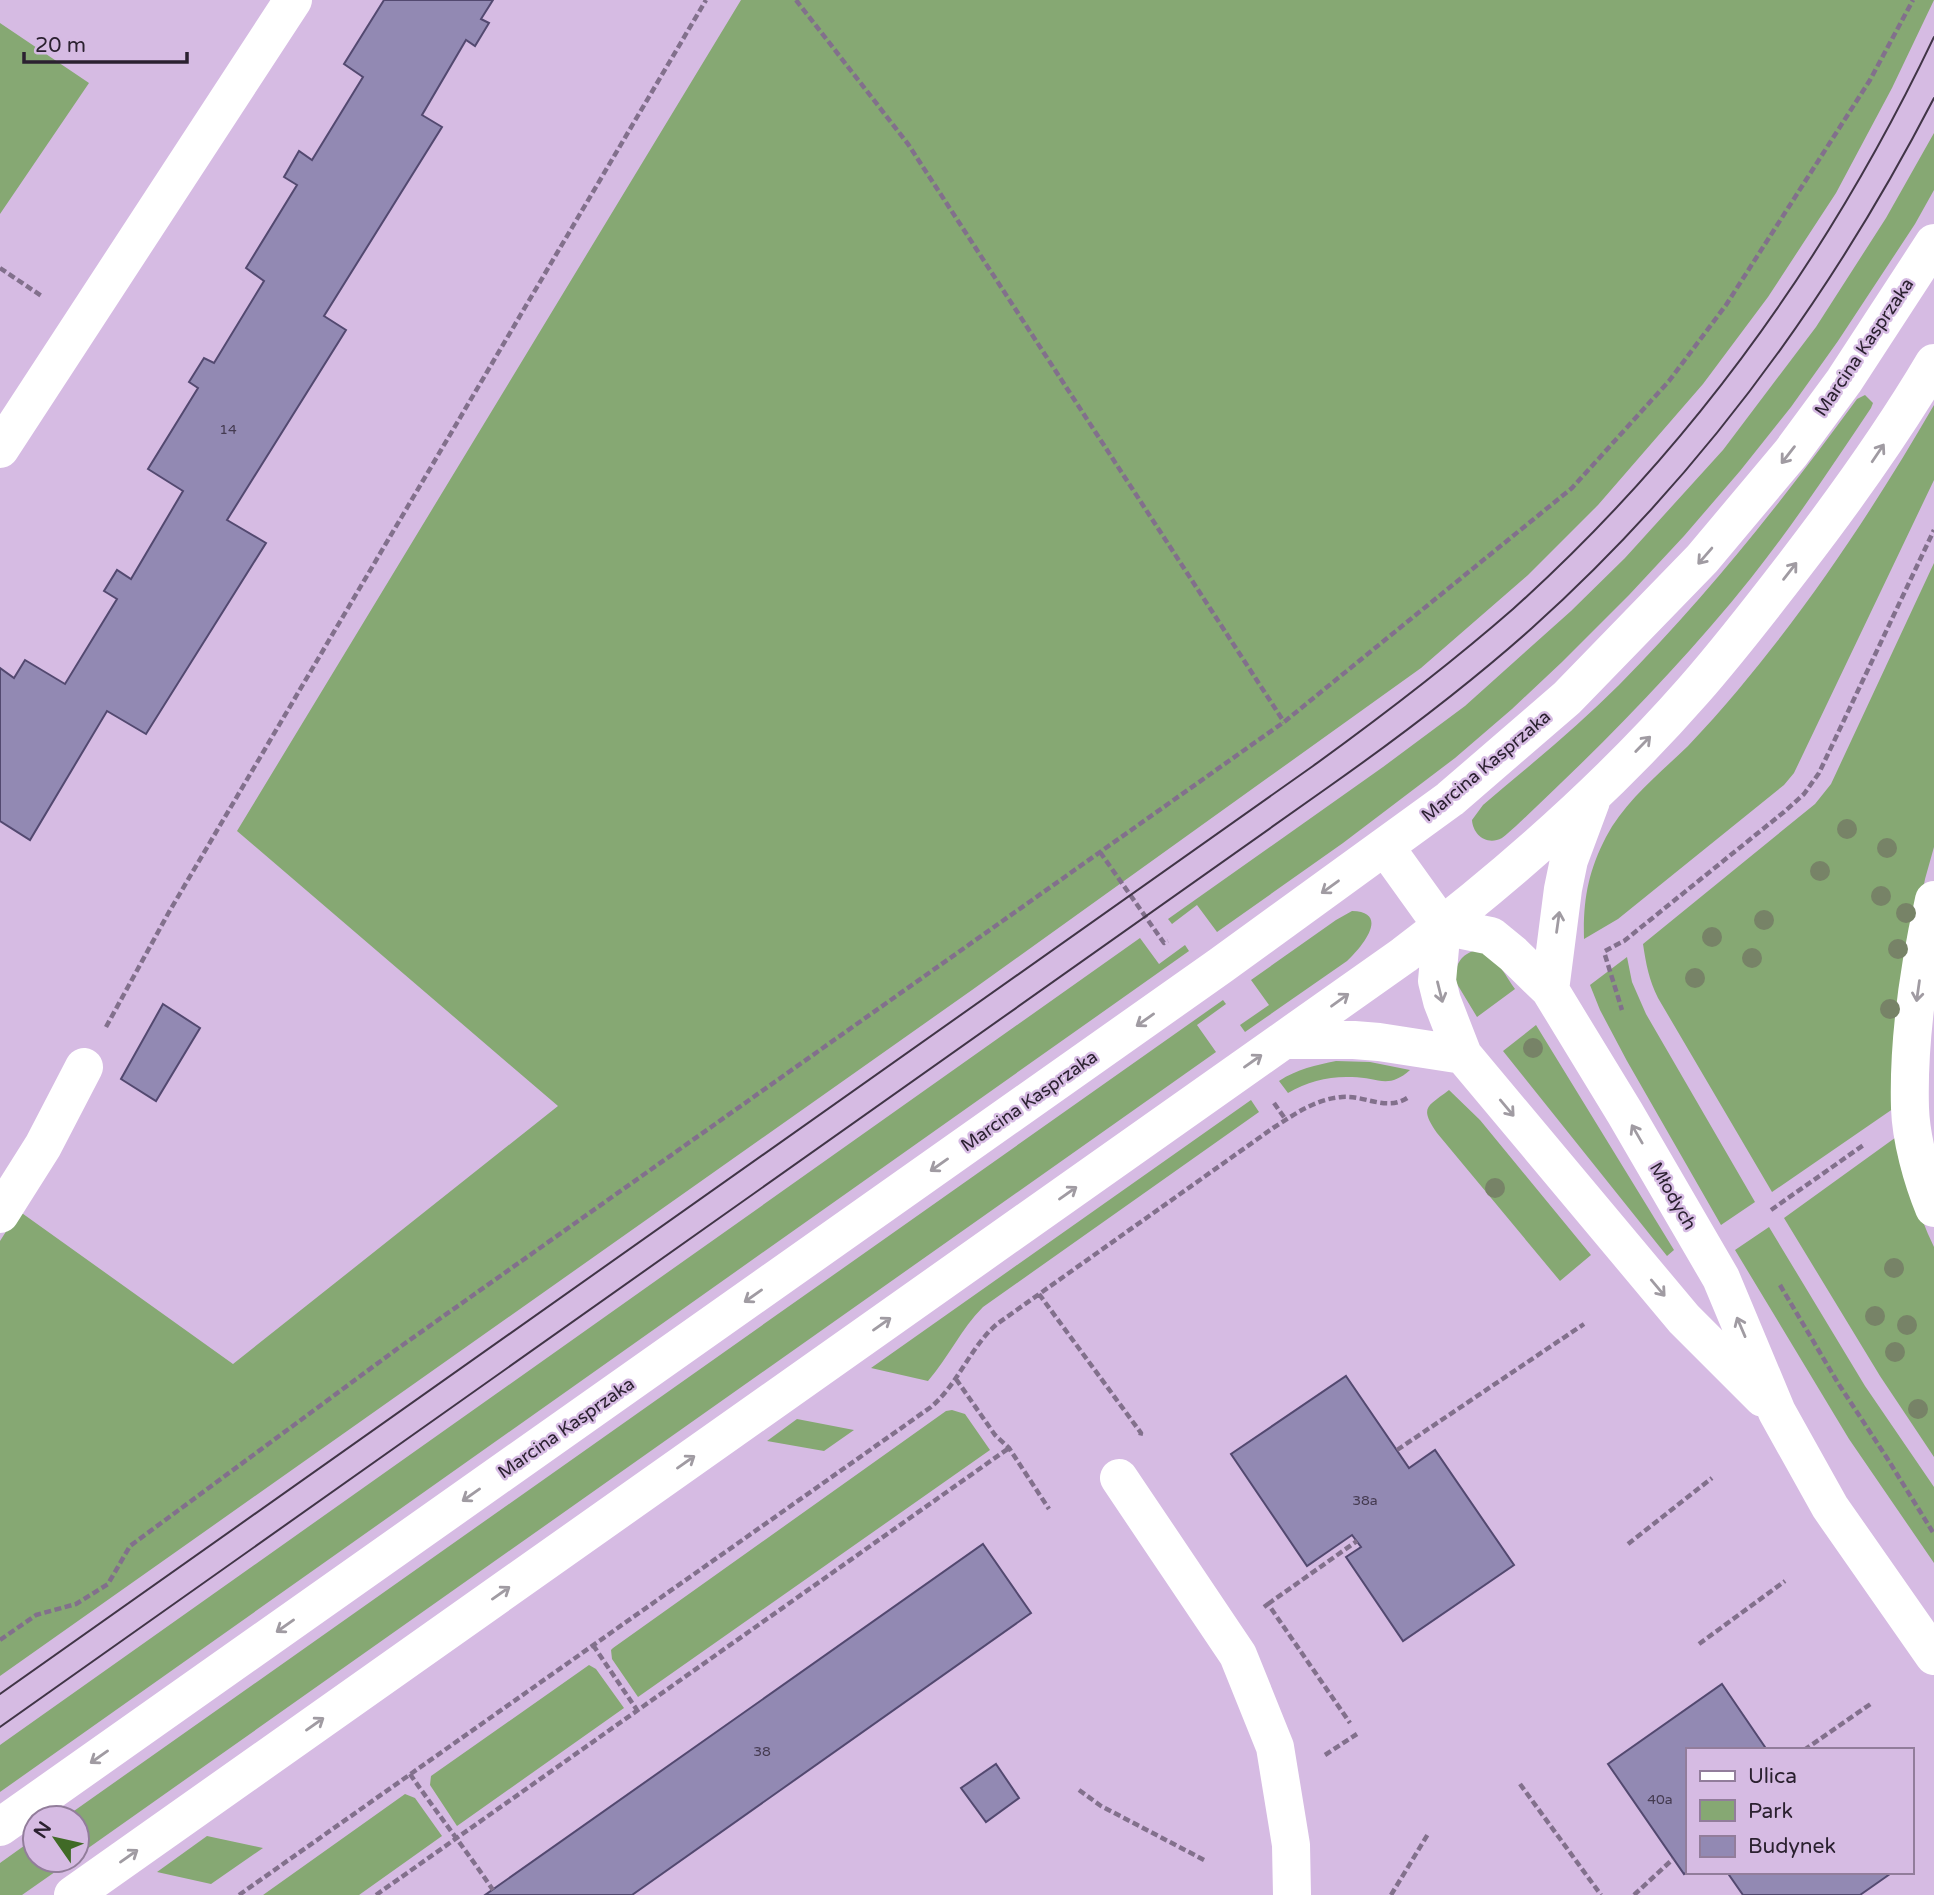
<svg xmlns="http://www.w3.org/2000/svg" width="1934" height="1895" font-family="'Varela Round',sans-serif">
	<rect width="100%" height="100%" fill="#d6bbe3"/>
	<path fill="#86a873" d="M741,0H1934L1892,88L1836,193L1768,297L1703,384L1598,505L1528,575L1421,668L972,990L0,1676V1241L19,1211L233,1364L558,1106L237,831Z
		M0,23L89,83L0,214Z
		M1934,133V190L1915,224L1838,341L1791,407L1740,471L1684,536L1629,595L1562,662L1512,709L1455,758L1343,843L1217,932L1197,905L1172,924L1168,919L1383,767L1465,706L1571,611L1625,558L1723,450L1816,327L1886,218Z
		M1865,395L1873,403L1871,408C1832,466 1794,524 1751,578C1679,668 1599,748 1516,826C1511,830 1506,835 1502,838C1487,846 1473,835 1472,820L1483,805C1529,766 1576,728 1619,685C1707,596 1784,499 1857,399Z
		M1934,405V480L1794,773L1784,785L1618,919L1584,939C1583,900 1588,872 1606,837C1625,801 1659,774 1688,746C1705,728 1722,709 1738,690C1812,602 1876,505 1934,405Z
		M1934,563V847L1925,879L1907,978L1900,1104L1772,1192L1658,998C1649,980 1646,964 1643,944L1815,804L1831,784Z
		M1352,911C1392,912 1360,949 1347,961L1245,1032L1240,1025L1269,1005L1251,980L1336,920Z
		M1140,938L1159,964L1185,945L1189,951L0,1792V1745Z
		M1476,950C1495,953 1505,975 1515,989L1477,1017L1454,979C1457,963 1460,955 1476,950Z
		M1627,957L1632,982L1646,1014L1755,1202L1721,1225L1627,1061L1600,1010L1590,985Z
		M1223,1000L1226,1004L1197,1025L1216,1052L77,1856V1818H64Z
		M1536,1025L1674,1250L1667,1256L1503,1051Z
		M1336,1061L1370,1062L1410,1070C1388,1090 1377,1077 1352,1077C1329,1076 1308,1081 1288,1093L1279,1081C1297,1069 1316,1065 1336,1061Z
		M1449,1090L1480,1120L1591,1255L1560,1281L1437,1133C1419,1107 1427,1107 1449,1090Z
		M1251,1100L1259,1112L983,1307C961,1329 948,1358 928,1381L871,1368Z
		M1899,1135C1907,1174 1917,1212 1934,1247V1457L1880,1376L1784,1218Z
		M1769,1227L1865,1386L1934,1487V1563L1849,1439L1735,1250Z
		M952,1410L965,1414L990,1450L638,1697L612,1659L611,1650L613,1648L946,1411Z
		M797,1419L854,1430L824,1451L767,1441Z
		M589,1665L596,1669L624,1708L457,1826L430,1785L431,1776Z
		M405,1794L415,1798L442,1836L359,1895H263Z
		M207,1836L263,1848L211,1884L157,1872Z
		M35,1838V1860H72L22,1895H0V1863Z"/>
	<path fill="#9289b3" stroke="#534970" stroke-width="2" d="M384,0H493L481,19L489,23L475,46L466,40L422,115L442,127L324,316L346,330L227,520L266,543L146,734L107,711L30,840L0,821V668L14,678L25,660L65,684L117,599L104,591L117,570L131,579L183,491L148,469L198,388L189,382L204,358L214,363L264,281L246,268L297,185L284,177L299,151L312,160L363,77L344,64Z
		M163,1004L200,1028L156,1101L121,1079Z
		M1346,1376L1409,1468L1435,1450L1514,1565L1403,1641L1346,1557L1361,1547L1352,1535L1307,1566L1231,1454Z
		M983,1544L1031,1613L632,1895H485Z
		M1722,1684L1767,1750H1687V1872L1684,1874L1608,1764Z
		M996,1764L1019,1798L986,1822L961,1788Z
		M1727,1872H1889L1890,1874L1860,1895H1743Z"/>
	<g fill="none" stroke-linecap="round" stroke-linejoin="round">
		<path stroke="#82708c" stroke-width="4.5" stroke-dasharray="7 3.5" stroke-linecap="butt" d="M796,0L908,144L1284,722
			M0,268L43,297
			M1100,852L1164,943L1168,941
			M1605,951L1624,941L1784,812L1804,794L1819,773L1934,530
			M1605,955L1622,1010
			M106,1027L169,912L706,0
			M1274,1103L1286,1120
			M1771,1210L1865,1144
			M1780,1285L1838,1383L1887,1458L1934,1534
			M1039,1294L1141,1433L1140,1437
			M956,1379L995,1435L1009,1448L1049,1509
			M1397,1450L1584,1324
			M1628,1544L1712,1478
			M1268,1604L1357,1541
			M1264,1607L1268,1604L1350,1723
			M0,1640L36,1615L76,1604L108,1584L130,1546L397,1349L1284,722L1572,488L1669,381L1726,305L1870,80L1913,0
			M1699,1644L1785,1581
			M593,1645L637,1710
			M1804,1750L1872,1703
			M1325,1755L1357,1734
			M410,1774C437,1813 466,1850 493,1890
			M1520,1784L1601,1895
			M1079,1790L1101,1806L1206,1861
			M239,1895L931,1407C959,1383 970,1347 997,1324L1273,1128C1295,1114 1315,1099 1342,1097C1366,1095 1388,1113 1410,1096
			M376,1895L1009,1448
			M1391,1895L1428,1834
			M1634,1895L1673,1859"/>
		<path stroke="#fff" stroke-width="38" d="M0,449L293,0
			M1386,848L1442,926L1437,981L1442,1001L1463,1055L1684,1319L1763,1398
			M1934,900C1919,967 1908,1039 1910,1108C1911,1139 1922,1179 1934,1208
			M1442,926L1491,936L1513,954L1550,990L1625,1113L1721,1278L1777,1412L1830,1507L1934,1656
			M1550,990L1563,889L1569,860L1591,801
			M1284,1040H1354L1379,1042L1463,1055
			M0,1214L43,1146L84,1067
			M1119,1478L1238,1655L1275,1747L1291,1845L1292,1895
			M0,1827L1220,966L1450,799L1567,698L1702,559L1791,453L1844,381L1934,243
			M73,1895L1404,955C1508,876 1607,789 1693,691C1729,650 1763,606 1796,563C1846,498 1892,434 1934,363"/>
		<path stroke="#413547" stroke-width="2" d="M0,1694L1313,766C1382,716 1449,665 1513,609C1691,449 1831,253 1934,37
			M0,1727L1327,788C1398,738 1467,686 1532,628C1699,478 1831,297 1934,98"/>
	</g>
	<g fill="#778367">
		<circle cx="1847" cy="829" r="10"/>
		<circle cx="1887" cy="848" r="10"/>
		<circle cx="1820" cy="871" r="10"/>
		<circle cx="1881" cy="896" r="10"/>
		<circle cx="1906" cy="913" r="10"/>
		<circle cx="1764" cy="920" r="10"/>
		<circle cx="1712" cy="937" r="10"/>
		<circle cx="1898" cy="949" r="10"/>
		<circle cx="1752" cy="958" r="10"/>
		<circle cx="1695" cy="978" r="10"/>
		<circle cx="1890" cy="1009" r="10"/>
		<circle cx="1533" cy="1048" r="10"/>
		<circle cx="1495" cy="1188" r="10"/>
		<circle cx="1894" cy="1268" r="10"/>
		<circle cx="1875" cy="1316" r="10"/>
		<circle cx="1907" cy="1325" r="10"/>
		<circle cx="1895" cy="1352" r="10"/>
		<circle cx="1918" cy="1409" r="10"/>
	</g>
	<defs><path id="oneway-shaft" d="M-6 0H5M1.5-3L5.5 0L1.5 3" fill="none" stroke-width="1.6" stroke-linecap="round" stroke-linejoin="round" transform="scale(1.75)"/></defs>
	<g stroke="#a09ba2">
		<use href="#oneway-shaft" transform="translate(1878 453) rotate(-56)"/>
		<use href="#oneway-shaft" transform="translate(1788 455) rotate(128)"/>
		<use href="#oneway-shaft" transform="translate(1705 556) rotate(131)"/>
		<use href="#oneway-shaft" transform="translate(1790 571) rotate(-52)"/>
		<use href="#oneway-shaft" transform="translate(1643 744) rotate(-46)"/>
		<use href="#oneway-shaft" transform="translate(1330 887) rotate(144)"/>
		<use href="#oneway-shaft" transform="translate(1558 922) rotate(-82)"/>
		<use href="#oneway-shaft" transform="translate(1918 991) rotate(98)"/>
		<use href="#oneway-shaft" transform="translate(1440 992) rotate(76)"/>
		<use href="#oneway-shaft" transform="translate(1340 1000) rotate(-36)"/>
		<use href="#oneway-shaft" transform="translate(1145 1020) rotate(145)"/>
		<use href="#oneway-shaft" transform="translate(1253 1061) rotate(-35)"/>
		<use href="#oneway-shaft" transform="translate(1507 1108) rotate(50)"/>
		<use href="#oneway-shaft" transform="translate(1637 1134) rotate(-120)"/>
		<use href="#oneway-shaft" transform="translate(939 1165) rotate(145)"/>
		<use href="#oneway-shaft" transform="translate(1068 1193) rotate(-35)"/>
		<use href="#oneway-shaft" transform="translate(1658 1288) rotate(50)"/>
		<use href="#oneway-shaft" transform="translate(753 1296) rotate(145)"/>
		<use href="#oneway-shaft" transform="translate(882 1324) rotate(-35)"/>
		<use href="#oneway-shaft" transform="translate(1741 1327) rotate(-113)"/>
		<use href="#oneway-shaft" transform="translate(686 1462) rotate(-35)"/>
		<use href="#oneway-shaft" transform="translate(471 1495) rotate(145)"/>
		<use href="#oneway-shaft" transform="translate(501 1593) rotate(-35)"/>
		<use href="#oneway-shaft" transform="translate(285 1626) rotate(145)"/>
		<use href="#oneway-shaft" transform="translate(315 1724) rotate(-35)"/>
		<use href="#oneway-shaft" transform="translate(99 1757) rotate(145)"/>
		<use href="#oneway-shaft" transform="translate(129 1856) rotate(-35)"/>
	</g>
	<g text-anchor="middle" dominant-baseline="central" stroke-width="5" stroke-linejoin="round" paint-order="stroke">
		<g font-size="14" fill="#453b51">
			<text x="228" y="429">14</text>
			<text x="1365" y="1500">38a</text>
			<text x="762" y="1751">38</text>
			<text x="1660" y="1799">40a</text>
		</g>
		<g font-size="18" fill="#2b2130" stroke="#d6bbe3">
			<text transform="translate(1864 347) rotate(-56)">Marcina Kasprzaka</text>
			<text transform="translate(1486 766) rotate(-40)">Marcina Kasprzaka</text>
			<text transform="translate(1029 1101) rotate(-35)">Marcina Kasprzaka</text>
			<text transform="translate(1673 1196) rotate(60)">Młodych</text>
			<text transform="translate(566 1428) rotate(-35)">Marcina Kasprzaka</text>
		</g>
	</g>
	<rect x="1686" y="1748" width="228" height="126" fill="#d6bbe3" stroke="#927d9b" stroke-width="2"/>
	<rect x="1700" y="1771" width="35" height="10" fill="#ffffff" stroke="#927d9b" stroke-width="2"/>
	<text x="1748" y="1783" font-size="21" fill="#2b2130">Ulica</text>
	<rect x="1700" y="1800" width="35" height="21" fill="#86a873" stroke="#927d9b" stroke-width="2"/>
	<text x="1748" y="1818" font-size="21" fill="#2b2130">Park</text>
	<rect x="1700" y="1836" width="35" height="21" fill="#9289b3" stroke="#927d9b" stroke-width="2"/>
	<text x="1748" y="1853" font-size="21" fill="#2b2130">Budynek</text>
	<g transform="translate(56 1839) rotate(304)"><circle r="33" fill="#d6bbe3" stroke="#927d9b" stroke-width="2"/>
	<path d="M0-5L12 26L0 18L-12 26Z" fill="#406a26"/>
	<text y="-10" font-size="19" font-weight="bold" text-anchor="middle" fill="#2b2130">N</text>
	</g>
	<path d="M24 52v10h163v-10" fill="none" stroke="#2b2130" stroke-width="3.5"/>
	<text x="35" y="52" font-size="21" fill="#2b2130" stroke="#d6bbe3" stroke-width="5" paint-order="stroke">20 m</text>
</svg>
